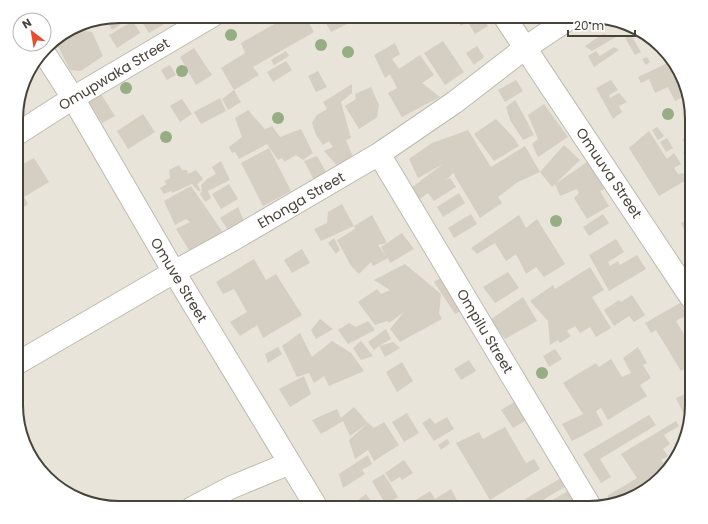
<svg xmlns="http://www.w3.org/2000/svg" width="708" height="524" font-family="Poppins,sans-serif">
	<rect width="100%" height="100%" fill="#f4f2ec"/>
	<path fill="#e8e4da" d="M119,16H596L628,24L657,41L682,73L692,118V412L684,445L667,473L635,498L589,508H112L80,500L51,483L27,451L16,412L17,105L30,68L51,41L85,22Z"/>
	<path fill="#d5cec2" fill-rule="evenodd" d="M119,16H130L131,18L112,30L106,20L111,17Z
		M138,16H162L166,23L149,33Z
		M168,16H178L170,21Z
		M271,16H305L314,32L253,67L259,75L234,90L221,68L245,53L241,43L276,23Z
		M322,16H335L336,18L340,16H363L331,32Z
		M454,16H468L471,19L461,26Z
		M482,16L488,26L475,34L469,24Z
		M133,21L140,33L117,48L109,35Z
		M81,24L84,31L92,32L103,56L81,71L70,70L56,42L65,38L63,34Z
		M603,34L616,37L592,51L585,46Z
		M631,35L641,52L635,55L625,38Z
		M443,41L464,72L445,85L424,53Z
		M395,43L400,54L392,59L399,69L420,55L434,75L422,83L440,97L402,117L388,93L397,88L390,74L385,78L374,55Z
		M477,46L484,57L474,65L466,53Z
		M614,47L619,50L594,67L588,56L596,51L600,56Z
		M194,48L212,75L196,85L180,57Z
		M286,51L289,56L274,65L271,60Z
		M647,57L650,62L646,65L642,59Z
		M286,61L292,70L273,82L267,72Z
		M672,61L682,73L687,95L675,101L668,87L655,93L649,79L641,83L638,77Z
		M170,65L176,75L167,80L161,70Z
		M318,71L327,87L316,92L308,76Z
		M516,80L523,91L505,102L498,90Z
		M611,80L618,90L609,95L610,98L619,93L627,102L619,106L622,112L613,119L596,88Z
		M352,84V93L341,102L351,138L346,140L353,157L338,167L324,151L333,147L329,141L323,145L316,135L312,123L317,115L327,109L323,102Z
		M371,87L379,105L377,117L359,129L345,106L356,99L355,94Z
		M234,90L241,102L228,110L222,99Z
		M99,91L115,116L102,123L87,99Z
		M220,98L226,111L201,124L194,112Z
		M182,99L192,114L180,122L170,106Z
		M515,100L522,112L534,135L523,140L510,120L506,107Z
		M544,104L568,137L538,157L532,144L538,139L528,115Z
		M248,110L265,129L272,126L280,137L301,129L313,153L303,160L296,155L284,162L282,158L278,160L267,144L239,159L235,152L232,153L229,147L242,137L235,118Z
		M143,114L155,132L128,149L117,131Z
		M691,114L692,125L690,126L685,118Z
		M496,119L514,138L519,146L494,161L474,134Z
		M657,127L664,136L658,140L652,130Z
		M468,130L491,167L525,146L540,172L518,182L498,197L502,203L480,218L453,173L446,180L450,178L456,187L434,201L428,193L416,202L411,188L443,164L418,178L409,159L432,143Z
		M649,131L667,159L674,153L681,164L674,168L678,174L684,173L688,179L659,196L629,148Z
		M692,132V138L685,143L682,140Z
		M667,138L673,148L666,152L660,142Z
		M564,145L580,160L552,187L540,172Z
		M269,148L291,191L263,206L241,163Z
		M691,148L692,157L688,160L683,153Z
		M317,156L326,172L314,180L304,161Z
		M34,158L49,182L24,197L28,204L17,212V167Z
		M590,160L609,187L600,191L609,206L587,219L574,198L579,193L577,189L560,196L555,184Z
		M221,161L230,180L208,191L211,198L205,202L200,194L202,191L201,185L207,179L216,174L212,167Z
		M179,165L182,170H187L188,174L196,170L203,179L197,184L201,191H198L192,184L172,193L171,191L164,194L160,188L167,184L164,181L170,178L169,170Z
		M229,184L238,199L221,209L212,194Z
		M191,186L226,237L189,250L176,229L190,222L186,219L175,225L164,201Z
		M459,193L465,203L443,217L437,207Z
		M342,204L354,226L372,215L387,243L402,233L414,249L390,263L388,258L373,266L371,262L359,274L351,266L337,240L355,229L354,226L321,241L314,229L327,223L328,212ZM387,243L381,247L386,256L378,245Z
		M238,207L244,221L230,233L220,218Z
		M692,208V237L688,239L681,223L688,220Z
		M471,214L477,224L454,238L448,228Z
		M603,214L609,223L589,236L583,227Z
		M519,215L526,228L537,219L565,264L544,277L536,267L526,274L516,254L506,261L495,243L477,254L471,248Z
		M17,229L22,237L17,241Z
		M334,238L340,250L336,254L328,243Z
		M616,239L624,252L608,262L610,266L618,261L620,265L637,255L646,269L609,291L589,255Z
		M302,249L310,263L292,273L284,260Z
		M254,259L266,280L276,274L302,315L263,338L257,325L240,336L230,322L247,312L234,289L223,294L216,282Z
		M405,264L441,294L439,313L442,319L400,342L390,329L404,312L389,323L387,321L375,325L358,302L377,289L381,294L390,290L374,280Z
		M590,267L604,290L592,297L611,328L596,337L590,327L580,333L575,326L567,331L571,336L560,343L558,340L550,345L548,321L530,301L553,285L555,289Z
		M508,272L519,288L495,303L483,287Z
		M447,274L468,307L455,314L434,282Z
		M632,295L645,315L634,322L629,316L614,326L604,310L619,300L621,302Z
		M523,297L537,321L505,339L490,320Z
		M680,303L687,315L676,321L692,348V364L681,371L656,330L651,333L645,323Z
		M320,319L333,329L316,339L311,330Z
		M368,321L375,330L348,344L338,330L349,323L356,327Z
		M386,329L391,339L379,346L393,342L400,348L385,357L379,346L374,350L368,342Z
		M300,333L312,357L332,341L351,353L364,371L329,386L324,376L314,383L309,373L297,377L282,346Z
		M361,341L373,356L361,360L353,348Z
		M278,347L282,354L268,363L265,354Z
		M638,347L647,363L643,365L651,378L640,385L647,396L608,420L601,408L596,411L603,425L572,441L562,424L583,414L563,383L596,363L599,367L611,359L622,377L631,373L623,358Z
		M555,349L562,359L549,367L543,356Z
		M469,360L476,371L461,380L454,369Z
		M402,362L413,381L397,392L386,372Z
		M304,376L311,394L290,407L279,389Z
		M690,392L692,396V412L689,425L676,398Z
		M516,401L528,419L513,428L501,410Z
		M354,407L368,423L374,428L384,422L399,445L374,461L368,450L355,459L349,440L368,423L350,436L343,421L321,434L312,420L337,409L341,418Z
		M407,413L419,433L404,442L392,422Z
		M649,415L656,425L600,459L611,477L601,483L583,454Z
		M447,417L454,429L434,441L422,423L430,418L435,424Z
		M676,421L679,426L664,435L670,444L663,449L668,456L661,460L665,465L671,462L672,464L667,473L635,498L611,503L607,496L637,478L621,454Z
		M505,427L526,463L534,459L540,469L490,500L456,443L479,432L483,439Z
		M447,439L450,443L441,450L438,445Z
		M368,455L372,464L362,470L365,474L343,488L339,474Z
		M404,460L413,473L402,480L400,477L391,482L385,473Z
		M384,474L398,497L386,505L372,481Z
		M561,478L566,486L530,508L525,499Z
		M451,489L461,508H403L430,491L435,499Z
		M572,489L578,501L566,508H538Z
		M366,494L374,505L370,508H348Z
		M518,504L521,508H510Z"/>
	<g fill="none" stroke-linecap="round" stroke-linejoin="round">
		<g stroke="#bfbaaf" stroke-width="24">
			<path id="minor" d="M504,16L692,299
				M43,51L73,98L174,272L317,508
				M17,134L73,98L212,16
				M379,154L591,508
				M16,364L174,272L234,239L379,154L455,102L525,48L573,16
				M192,508L232,487L290,463"/>
		</g>
		<use href="#minor" stroke="#fff" stroke-width="22"/>
	</g>
	<g fill="#97ae85">
		<circle cx="231" cy="35" r="6"/>
		<circle cx="321" cy="45" r="6"/>
		<circle cx="348" cy="52" r="6"/>
		<circle cx="182" cy="71" r="6"/>
		<circle cx="126" cy="88" r="6"/>
		<circle cx="668" cy="114" r="6"/>
		<circle cx="278" cy="118" r="6"/>
		<circle cx="166" cy="137" r="6"/>
		<circle cx="556" cy="221" r="6"/>
		<circle cx="542" cy="373" r="6"/>
	</g>
	<g text-anchor="middle" dominant-baseline="central" stroke-width="3.5" stroke-linejoin="round" paint-order="stroke">
		<g font-size="14" fill="#48433a" stroke="#fff">
			<text transform="translate(114 74) rotate(-31)">Omupwaka Street</text>
			<text transform="translate(609 173) rotate(56)">Omuuva Street</text>
			<text transform="translate(301 200) rotate(-30)">Ehonga Street</text>
			<text transform="translate(179 280) rotate(59)">Omuve Street</text>
			<text transform="translate(485 331) rotate(59)">Ompilu Street</text>
		</g>
	</g>
	<path d="M0 0H708V524H0ZM119 23H589A96 96 0 0 1 685 119V405A96 96 0 0 1 589 501H119A96 96 0 0 1 23 405V119A96 96 0 0 1 119 23Z" fill="#fff" fill-rule="evenodd"/>
	<path fill="none" stroke="#48433a" stroke-width="2" d="M119 23H589A96 96 0 0 1 685 119V405A96 96 0 0 1 589 501H119A96 96 0 0 1 23 405V119A96 96 0 0 1 119 23Z"/>
	<g transform="translate(32 32) rotate(329)"><circle r="19" fill="#ffffff" stroke="#b6b4b0"/>
	<path d="M0-3L7 15L0 10L-7 15Z" fill="#e74d30"/>
	<text y="-6" font-size="11" font-weight="bold" text-anchor="middle" fill="#48433a">N</text>
	</g>
	<path d="M568 30v6h67v-6" fill="none" stroke="#48433a" stroke-width="2"/>
	<text x="574" y="30" font-size="12" fill="#48433a" stroke="#ffffff" stroke-width="3" paint-order="stroke">20 m</text>
</svg>
